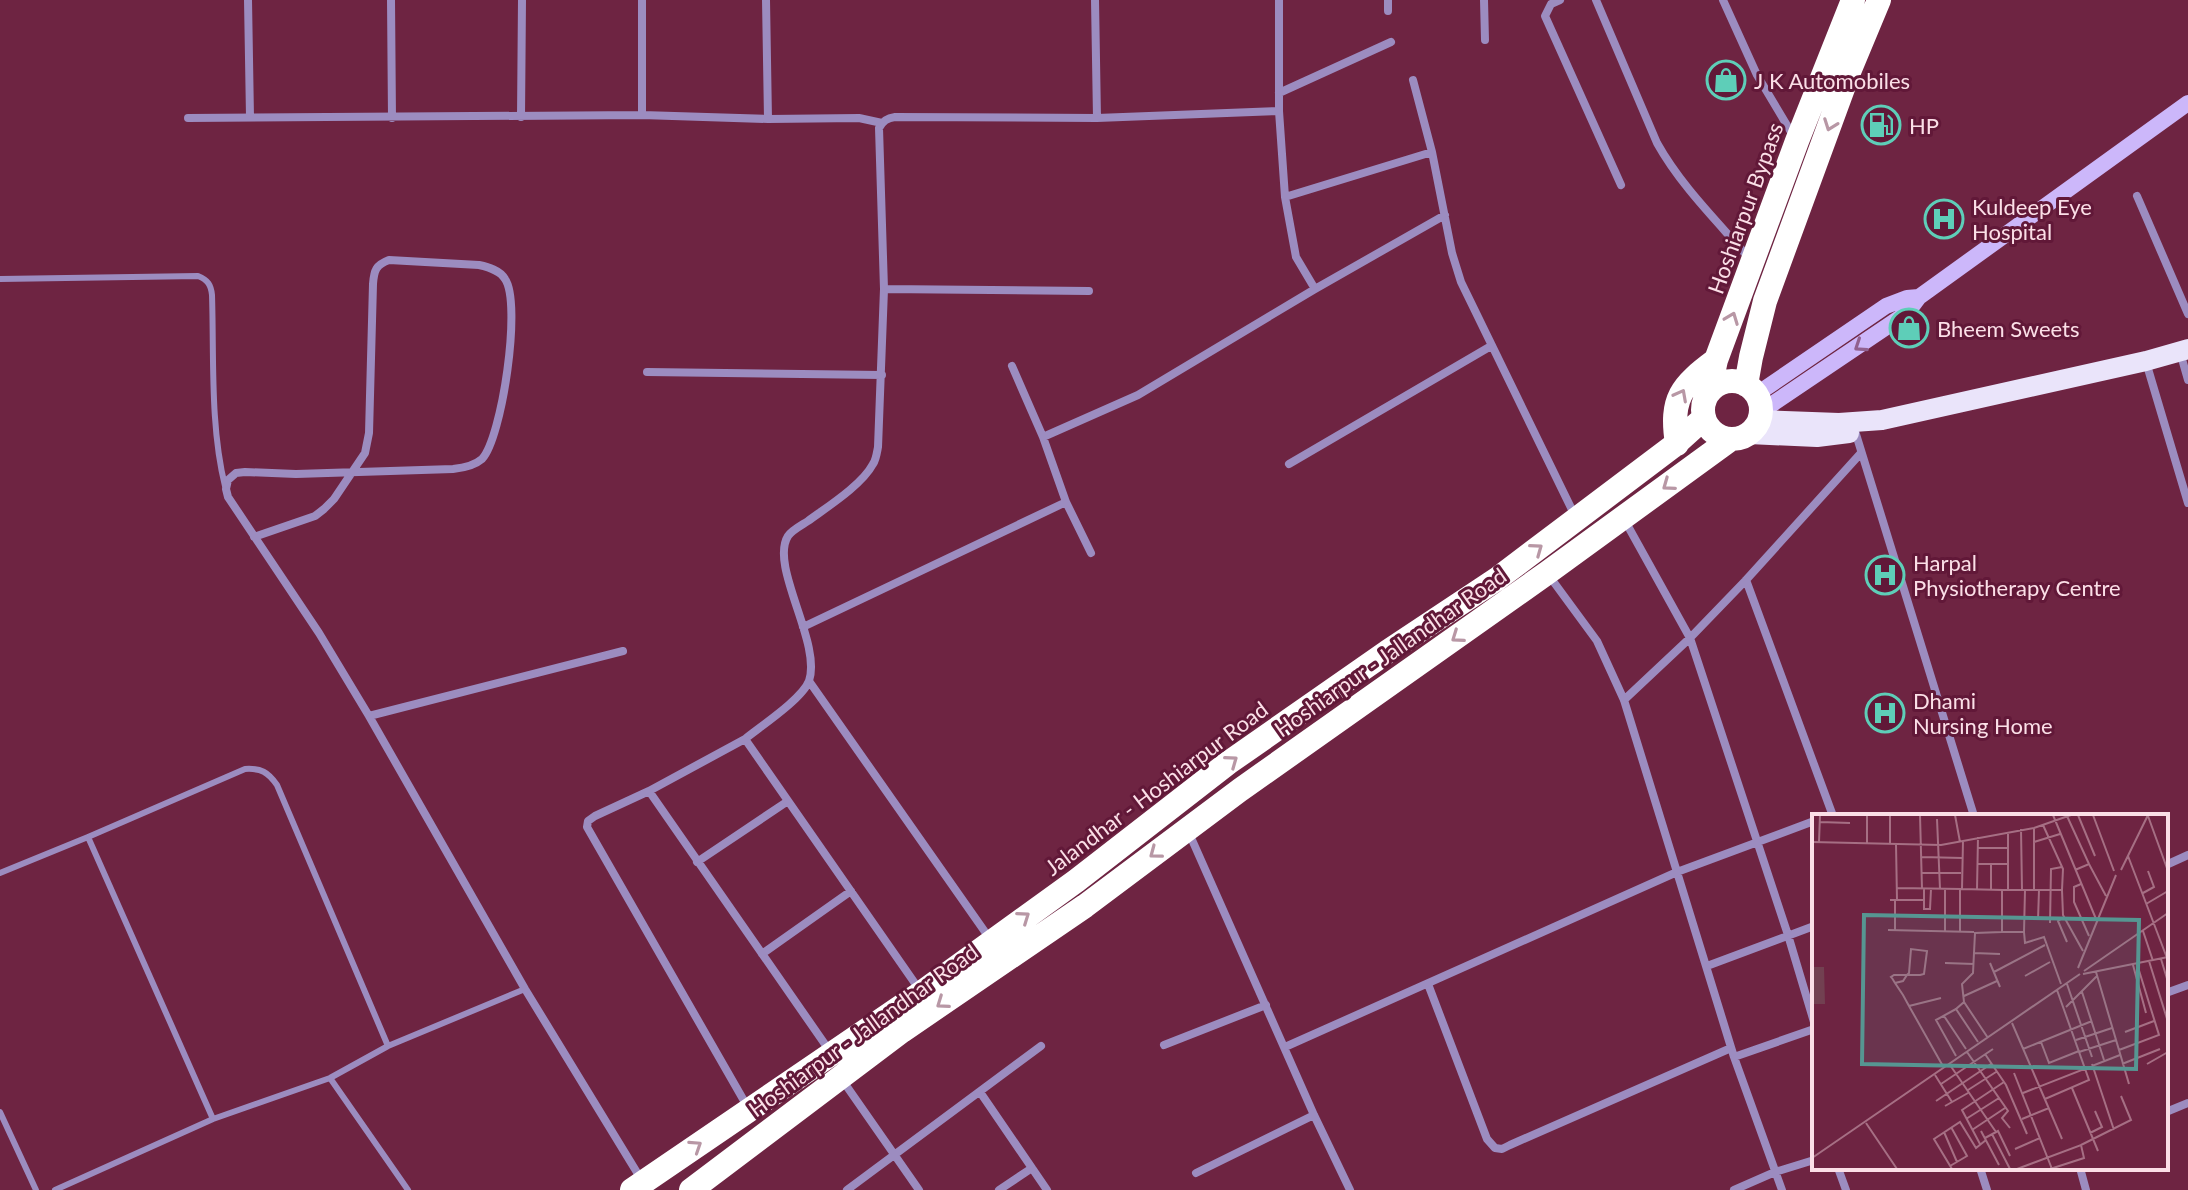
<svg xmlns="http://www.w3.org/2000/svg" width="2188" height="1190" font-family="Lato,sans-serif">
	<rect width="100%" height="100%" fill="#6e2442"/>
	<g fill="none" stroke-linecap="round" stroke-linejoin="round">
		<path stroke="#9c8cc0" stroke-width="6" d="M0,279L198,276C208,280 211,285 212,295C214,356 210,426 225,486
			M88,837L213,1119
			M0,873L88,837L245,769C261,768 268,772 277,785L388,1046
			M330,1078L408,1190
			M0,1112L36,1190
			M55,1190L213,1119L330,1078L388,1046L525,989"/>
		<path stroke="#9c8cc0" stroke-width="8" d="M248,0L250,117
			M391,0L392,118
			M642,0V115
			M766,0L768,119
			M1095,0L1097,118L1279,111L1285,197L1432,152L1452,253L1461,282L1576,518
			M1388,0V11
			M1484,0L1485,40
			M1560,0L1551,4L1545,16L1621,185
			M1596,0L1657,143C1681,186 1717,221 1749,258
			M1723,0L1757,75L1794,137
			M1413,80L1432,152
			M1279,93L1391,42
			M1279,111V0
			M521,117L522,0
			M188,118L642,115L768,119L859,118L882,123
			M2137,196L2188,314
			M1285,197L1296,257L1315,289
			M884,289L1089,291
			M2180,352L2188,380
			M2146,362L2188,503
			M1012,366L1043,437L1066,502L1091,553
			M647,372L882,375
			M1855,431L1974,816
			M1043,437L1138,395L1315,289L1445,215
			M1289,464L1491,346
			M1624,519L1690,638L1788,935L1814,1022
			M254,537L315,516L324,509L334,499L365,453L369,433L373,284C374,270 376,265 389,260L479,265C488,267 500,270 505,279C522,303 502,438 482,459C474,466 463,468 453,469L296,474L245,472L236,473L228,480L226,489L228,497L319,633L369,716L525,989L641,1179
			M1550,577L1597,641L1624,700L1734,1057L1782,1190
			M1746,580L1833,816
			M803,627L1066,502
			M809,681L990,939
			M1624,700L1690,638L1746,580L1861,453
			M369,716L623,651
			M745,739L649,791L595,816L588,821L587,827L747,1106
			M649,791L829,1050
			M1189,833L1314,1115L1350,1190
			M697,862L788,801
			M2166,865L2188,855
			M762,954L851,891
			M1707,966L1814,926
			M1428,984L1487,1139L1495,1148L1502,1149L1510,1145L1731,1048
			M921,992L745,739C761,726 802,699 809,681C822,643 769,566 788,536C792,530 802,525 808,521C827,507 862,485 873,464C876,460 877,452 878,447L884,289L879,128C883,121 887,118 895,117L1097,118
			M2166,993L2188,985
			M1164,1045L1266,1005
			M1285,1047L1677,872L1814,821
			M1734,1057L1814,1029
			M843,1081L919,1190
			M980,1092L1047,1190
			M2166,1112L2188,1103
			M1838,1168L1846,1190
			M1980,1168L1987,1190
			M2080,1168L2086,1190
			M1196,1173L1314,1115
			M847,1190L1041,1046
			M999,1190L1032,1168
			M1734,1190L1775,1172L1814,1160"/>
		<path stroke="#ccb7fa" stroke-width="16" d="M1757,394L1886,306L1907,298L1919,297
			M1762,411L1907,313L1919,297L2188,103"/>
		<path stroke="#eae4fa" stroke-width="20" d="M1760,420L1839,423L1882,420L2146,361L2188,349
			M1749,434L1817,437L1849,433"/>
		<path stroke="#fff" stroke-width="24" d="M1703 410a29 29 0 1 1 58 0a29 29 0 1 1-58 0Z
			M1746,385L1751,357L1765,301L1849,72L1879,0
			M1709,392L1716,360L1797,141L1853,0
			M1677,444C1670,398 1681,386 1716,360
			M632,1190L921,993L1076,881L1228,763L1387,652L1497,579L1672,447L1704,418
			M691,1190L902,1031L1085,906L1240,790L1547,573L1731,439"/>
	</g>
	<defs><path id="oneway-chevron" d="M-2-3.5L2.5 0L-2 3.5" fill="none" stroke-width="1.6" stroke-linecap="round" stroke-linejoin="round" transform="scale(2)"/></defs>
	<g stroke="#b897a5">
		<use href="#oneway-chevron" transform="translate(1830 125) rotate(110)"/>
		<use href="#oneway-chevron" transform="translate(1732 318) rotate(-69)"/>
		<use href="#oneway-chevron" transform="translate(1681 395) rotate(-62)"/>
		<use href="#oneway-chevron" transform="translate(1668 485) rotate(144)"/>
		<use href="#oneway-chevron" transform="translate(1537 549) rotate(-36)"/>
		<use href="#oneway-chevron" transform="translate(1457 637) rotate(145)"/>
		<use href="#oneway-chevron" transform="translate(1232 761) rotate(-36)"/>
		<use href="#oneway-chevron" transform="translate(1155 853) rotate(143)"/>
		<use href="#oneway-chevron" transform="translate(1024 917) rotate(-35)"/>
		<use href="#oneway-chevron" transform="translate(942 1003) rotate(145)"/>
		<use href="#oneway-chevron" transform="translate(696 1146) rotate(-33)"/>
	</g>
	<use stroke="#91608f" href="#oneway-chevron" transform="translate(1860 346) rotate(146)"/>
	<defs>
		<g id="shop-ring" transform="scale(2)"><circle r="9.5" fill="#611838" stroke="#5eceb8" stroke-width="1.5"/><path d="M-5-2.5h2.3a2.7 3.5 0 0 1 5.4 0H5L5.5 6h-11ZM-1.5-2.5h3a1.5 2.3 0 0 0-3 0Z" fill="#5eceb8"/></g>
		<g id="fuel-ring" transform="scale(2)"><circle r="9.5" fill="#611838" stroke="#5eceb8" stroke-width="1.5"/><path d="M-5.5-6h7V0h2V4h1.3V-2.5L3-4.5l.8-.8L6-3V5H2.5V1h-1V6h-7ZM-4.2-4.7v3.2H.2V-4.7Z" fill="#5eceb8"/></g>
		<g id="hospital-ring" transform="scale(2)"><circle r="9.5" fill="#611838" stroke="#5eceb8" stroke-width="1.5"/><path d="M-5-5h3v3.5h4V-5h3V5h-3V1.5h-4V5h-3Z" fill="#5eceb8"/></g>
	</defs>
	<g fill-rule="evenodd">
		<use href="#shop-ring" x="1726" y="80"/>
		<use href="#fuel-ring" x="1881" y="125"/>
		<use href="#hospital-ring" x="1944" y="219"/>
		<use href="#shop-ring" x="1909" y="328"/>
		<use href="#hospital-ring" x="1885" y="575"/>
		<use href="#hospital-ring" x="1885" y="713"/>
	</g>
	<g text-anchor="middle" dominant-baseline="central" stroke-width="6" stroke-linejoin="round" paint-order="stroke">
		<g font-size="22" fill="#fbdfe7" stroke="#611838" text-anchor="start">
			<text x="1754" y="80">J K Automobiles</text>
			<text x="1909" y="125">HP</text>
			<text x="1972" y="206">Kuldeep Eye<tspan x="1972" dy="25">Hospital</tspan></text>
			<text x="1937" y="328">Bheem Sweets</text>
			<text x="1913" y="562">Harpal<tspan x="1913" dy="25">Physiotherapy Centre</tspan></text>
			<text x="1913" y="700">Dhami<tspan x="1913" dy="25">Nursing Home</tspan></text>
		</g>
		<g font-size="22" fill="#fbdfe7" stroke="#611838">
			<text transform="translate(1745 208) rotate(-70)">Hoshiarpur Bypass</text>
			<text transform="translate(1390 652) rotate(-35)">Hoshiarpur - Jallandhar Road</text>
			<text transform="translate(1156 788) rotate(-37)">Jalandhar - Hoshiarpur Road</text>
			<text transform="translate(863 1030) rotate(-36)">Hoshiarpur - Jallandhar Road</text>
		</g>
	</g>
	<g transform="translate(1812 814)">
		<rect width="356" height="356" fill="#6e2442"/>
		<path d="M0,153H12L13,190H0Z" fill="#724051"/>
		<path fill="none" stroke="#a66f84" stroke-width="2" d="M108,1L110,75M143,1L148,28M241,1L284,105M266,1L283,42M281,1L302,57M255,2L277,50M336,2L356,57M125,5L128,75M8,8L38,9M231,11L251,55L250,76M222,14V76M209,15L210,76M151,27L150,75L190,76V118H212L213,129L232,123L249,170M0,28L129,31L222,14L259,1M7,28L8,1M222,28L248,20M55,30V1M78,30V1M84,30L85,86M166,34H196M316,42L355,144M110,43L150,44M165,50H196M179,50V75M263,56L277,50L294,82M309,56L336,1M110,59H149M269,70L262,73V88L277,122M85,74L150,75M112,75V95H118L119,75M148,75V118M165,75L166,23M196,75V18M190,76H250L251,101L271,137M331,79L342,73L336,57M78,86H112M334,90L356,77M252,103L246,107L255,128M226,106L227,76M238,109L239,55L250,53M76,116L162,118M83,116V86M133,117V75M331,117L341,147M212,118L213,76M162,139L188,140M349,145L356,168M337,147L356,208M133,149L162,150M178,149L188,173M321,151L334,199M266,154L304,61M272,157L356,99M182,158L233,131M284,158L317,270M271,160L356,143M213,162L238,148M83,169L91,167L95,161L97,159L99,135L115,137L112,160L108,161H82L79,163L80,164L83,169L91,181L97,192L132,254M255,170L280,243M270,178L292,246M152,182L185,167M152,188L176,224M97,192L129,184M254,193L285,162M132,202L154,235M200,209L250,325M313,218L342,207M264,226L300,214M166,228L144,195L152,188L150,170L161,159L163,119L190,118M229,228L237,249L267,237M211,235L280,207M307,236L347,221L325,150M155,238L196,297L190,304L198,314M267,238L304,226M173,240L194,271L215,320M144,242L124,206L144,195M280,250L302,316M310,250L348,235M335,250L356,238M138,251L184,318M202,259L240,355M123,261L140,288M129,270L181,235M260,274L286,337M156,276L184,258M211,279L308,241M233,285L277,266L245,176M124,287L179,250M133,292L156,279M154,305L187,284M210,305L237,294M54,309L85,355M160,316L193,294M169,317L187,351M132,318L145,348M278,319L290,313L283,297M180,320L198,355M173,324L186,317L198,342M168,330L150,296L192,268M269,331L319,306L309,282M203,335L228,324M0,344L268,160M138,352L155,342L139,313M140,355L122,325L148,308L164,334L174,326M205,355L269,331L272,344L238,355"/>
		<path fill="#569692" fill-opacity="0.15" stroke="#569692" stroke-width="4" d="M52,101L327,106L324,255L50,250Z"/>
		<rect width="356" height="356" fill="none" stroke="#fbdfe7" stroke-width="4"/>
	</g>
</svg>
